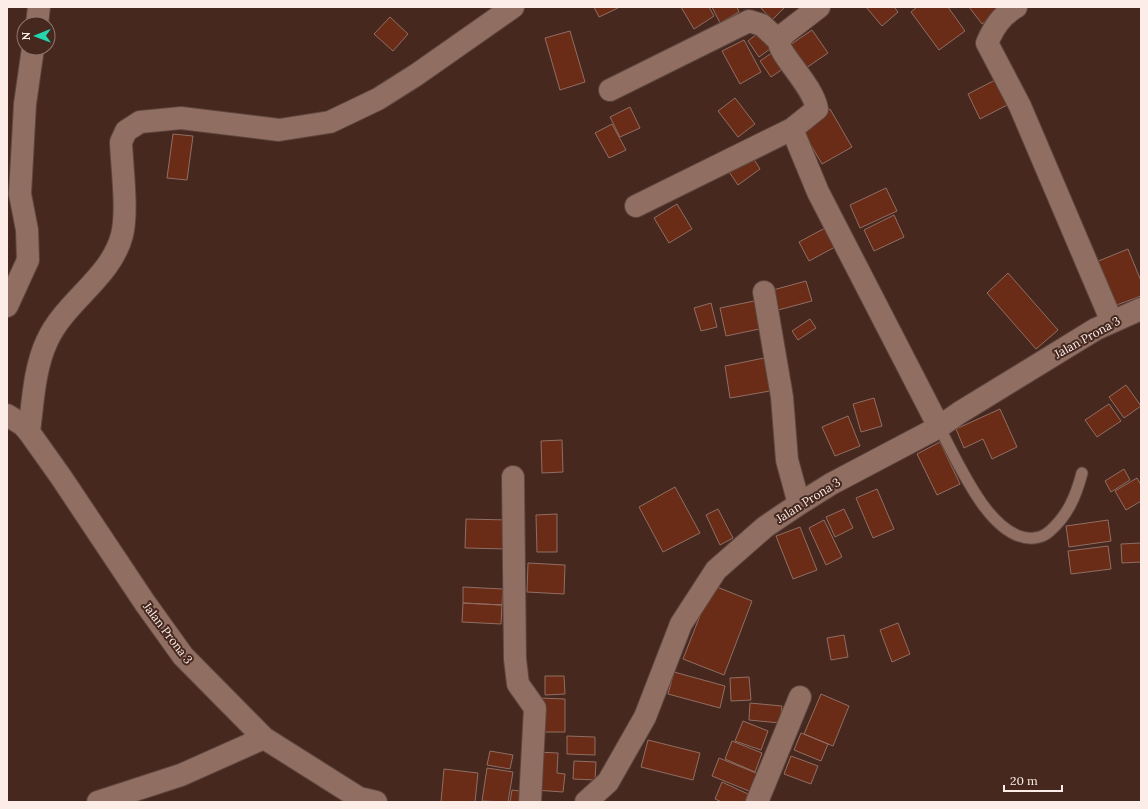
<svg xmlns="http://www.w3.org/2000/svg" width="1148" height="809" font-family="Lora,serif">
	<rect width="100%" height="100%" fill="#46281f"/>
	<path fill="#6a2c17" stroke="#906e63" d="M594,7H618V8L599,17Z
		M681,7H709L714,16L694,29Z
		M712,7H737L739,12L720,23Z
		M760,7H785L772,20Z
		M866,7H894L898,12L882,26Z
		M917,7H948L965,31L939,50L911,12Z
		M969,7H1005L982,24Z
		M390,17L408,34L393,51L374,34Z
		M762,30L774,46L759,57L748,41Z
		M812,30L828,53L806,68L790,45Z
		M570,31L585,82L560,90L545,38Z
		M744,40L761,72L740,84L722,51Z
		M776,50L787,66L771,77L760,61Z
		M999,78L1011,103L980,119L968,94Z
		M735,98L755,124L738,137L718,111Z
		M630,107L640,128L620,137L610,117Z
		M830,109L852,147L822,164L800,126Z
		M612,124L626,150L609,158L595,133Z
		M173,134L193,136L187,180L167,178Z
		M750,153L760,169L738,185L727,169Z
		M886,188L897,211L860,228L850,205Z
		M677,204L692,229L669,243L654,218Z
		M894,215L904,237L874,251L864,230Z
		M825,228L835,247L809,261L799,242Z
		M1128,249L1141,281V296L1114,306L1096,262Z
		M1008,273L1058,330L1036,349L987,293Z
		M806,281L812,301L778,310L773,290Z
		M759,300L764,328L726,336L720,308Z
		M711,303L717,327L701,331L694,308Z
		M810,319L816,328L798,340L792,331Z
		M764,358L770,391L730,398L725,366Z
		M1126,385L1141,406L1124,418L1109,397Z
		M874,398L882,426L861,432L853,404Z
		M1109,404L1121,421L1097,437L1085,420Z
		M1000,409L1017,447L992,459L983,439L964,448L956,429Z
		M848,416L860,446L835,456L822,427Z
		M562,440L563,472L542,473L541,441Z
		M940,442L960,484L937,495L917,454Z
		M1124,469L1130,480L1111,492L1105,481Z
		M1137,478L1141,485V501L1126,510L1115,491Z
		M675,487L700,533L663,552L639,507Z
		M877,489L894,529L873,538L856,498Z
		M718,509L733,538L720,545L706,515Z
		M844,509L853,528L835,537L826,517Z
		M557,514V552H537L536,515Z
		M466,519L508,520V549L465,548Z
		M824,520L842,557L826,565L809,528Z
		M1108,520L1111,541L1069,547L1066,526Z
		M800,527L817,570L793,579L776,536Z
		M1141,543V562L1122,563L1121,544Z
		M1108,546L1111,569L1071,574L1068,551Z
		M528,563L565,565L564,594L527,592Z
		M712,585L752,601L724,675L683,659Z
		M463,587L503,589L502,605L463,603Z
		M463,603L502,605L501,624L462,622Z
		M898,623L910,654L892,662L880,630Z
		M844,635L848,657L831,660L827,638Z
		M674,672L725,686L720,708L668,694Z
		M545,676H564L565,694L545,695Z
		M749,677L751,700L731,701L730,678Z
		M821,694L849,706L833,746L804,734Z
		M540,698L565,699V732H539Z
		M750,703L782,706L780,723L749,720Z
		M743,721L768,731L761,750L735,741Z
		M801,733L828,744L821,761L794,750Z
		M567,736L595,737V755L567,754Z
		M648,740L700,753L693,780L641,767Z
		M732,741L762,753L755,772L725,759Z
		M490,751L513,755L510,769L487,765Z
		M537,752L558,753L557,773L565,774L563,792L535,790Z
		M791,756L818,766L811,784L784,774Z
		M719,758L761,775L754,793L712,776Z
		M574,761L596,762L595,780L573,779Z
		M487,768L513,772L508,802L482,801Z
		M444,769L478,773L475,802H441Z
		M722,782L748,794L745,802H722L715,799Z
		M512,790L527,792L525,802H510Z"/>
	<g fill="none" stroke-linecap="round" stroke-linejoin="round">
		<g stroke="#5d453e" stroke-width="13">
			<path id="lane" d="M939,427C957,459 990,542 1034,538C1041,537 1044,536 1050,531C1068,515 1076,496 1082,473"/>
		</g>
		<g stroke="#5d453e" stroke-width="24">
			<path id="street" d="M819,7L784,34L779,41C778,54 813,85 817,109L792,129L818,192L939,427
				M1016,7C1001,16 994,27 987,43L1020,106L1112,322
				M37,24L39,7
				M610,90L749,21L762,25L779,41
				M636,206L792,129
				M764,292L782,397L787,460L799,504
				M7,306L28,260L27,230L20,194L25,104L33,48
				M7,415L23,425L29,432L61,477L145,603L183,656L264,738L359,798L376,802
				M29,432C33,402 34,369 47,341C65,301 111,278 122,235C128,210 122,169 121,142L126,131L140,122L181,118L279,130L330,122L378,99L416,75L513,7
				M513,477L515,659L518,684L535,708L530,802
				M98,802L181,775L264,738
				M586,802L608,782L645,717L681,624L716,570L765,527L799,504L831,484L939,427L959,413L1096,329L1141,309
				M757,802L800,697"/>
		</g>
		<use href="#lane" stroke="#906e62" stroke-width="11"/>
		<use href="#street" stroke="#906e62" stroke-width="22"/>
	</g>
	<g text-anchor="middle" dominant-baseline="central" stroke-width="4" stroke-linejoin="round" paint-order="stroke">
		<g font-size="12" fill="#fdede8" stroke="#46281f">
			<text transform="translate(1087 337) rotate(-29)">Jalan Prona 3</text>
			<text transform="translate(808 500) rotate(-32)">Jalan Prona 3</text>
			<text transform="translate(168 633) rotate(53)">Jalan Prona 3</text>
		</g>
	</g>
	<rect width="1148" height="809" fill="none" stroke="#fdede8" stroke-width="16"/>
	<g transform="translate(36 36) rotate(269)"><circle r="19" fill="#46281f" stroke="#8f776f"/>
	<path d="M0-3L7 15L0 10L-7 15Z" fill="#24d5af"/>
	<text y="-6" font-size="11" font-weight="bold" text-anchor="middle" fill="#fdede8">N</text>
	</g>
	<path d="M1004 785v6h58v-6" fill="none" stroke="#fdede8" stroke-width="2"/>
	<text x="1010" y="785" font-size="12" fill="#fdede8" stroke="#46281f" stroke-width="3" paint-order="stroke">20 m</text>
</svg>
